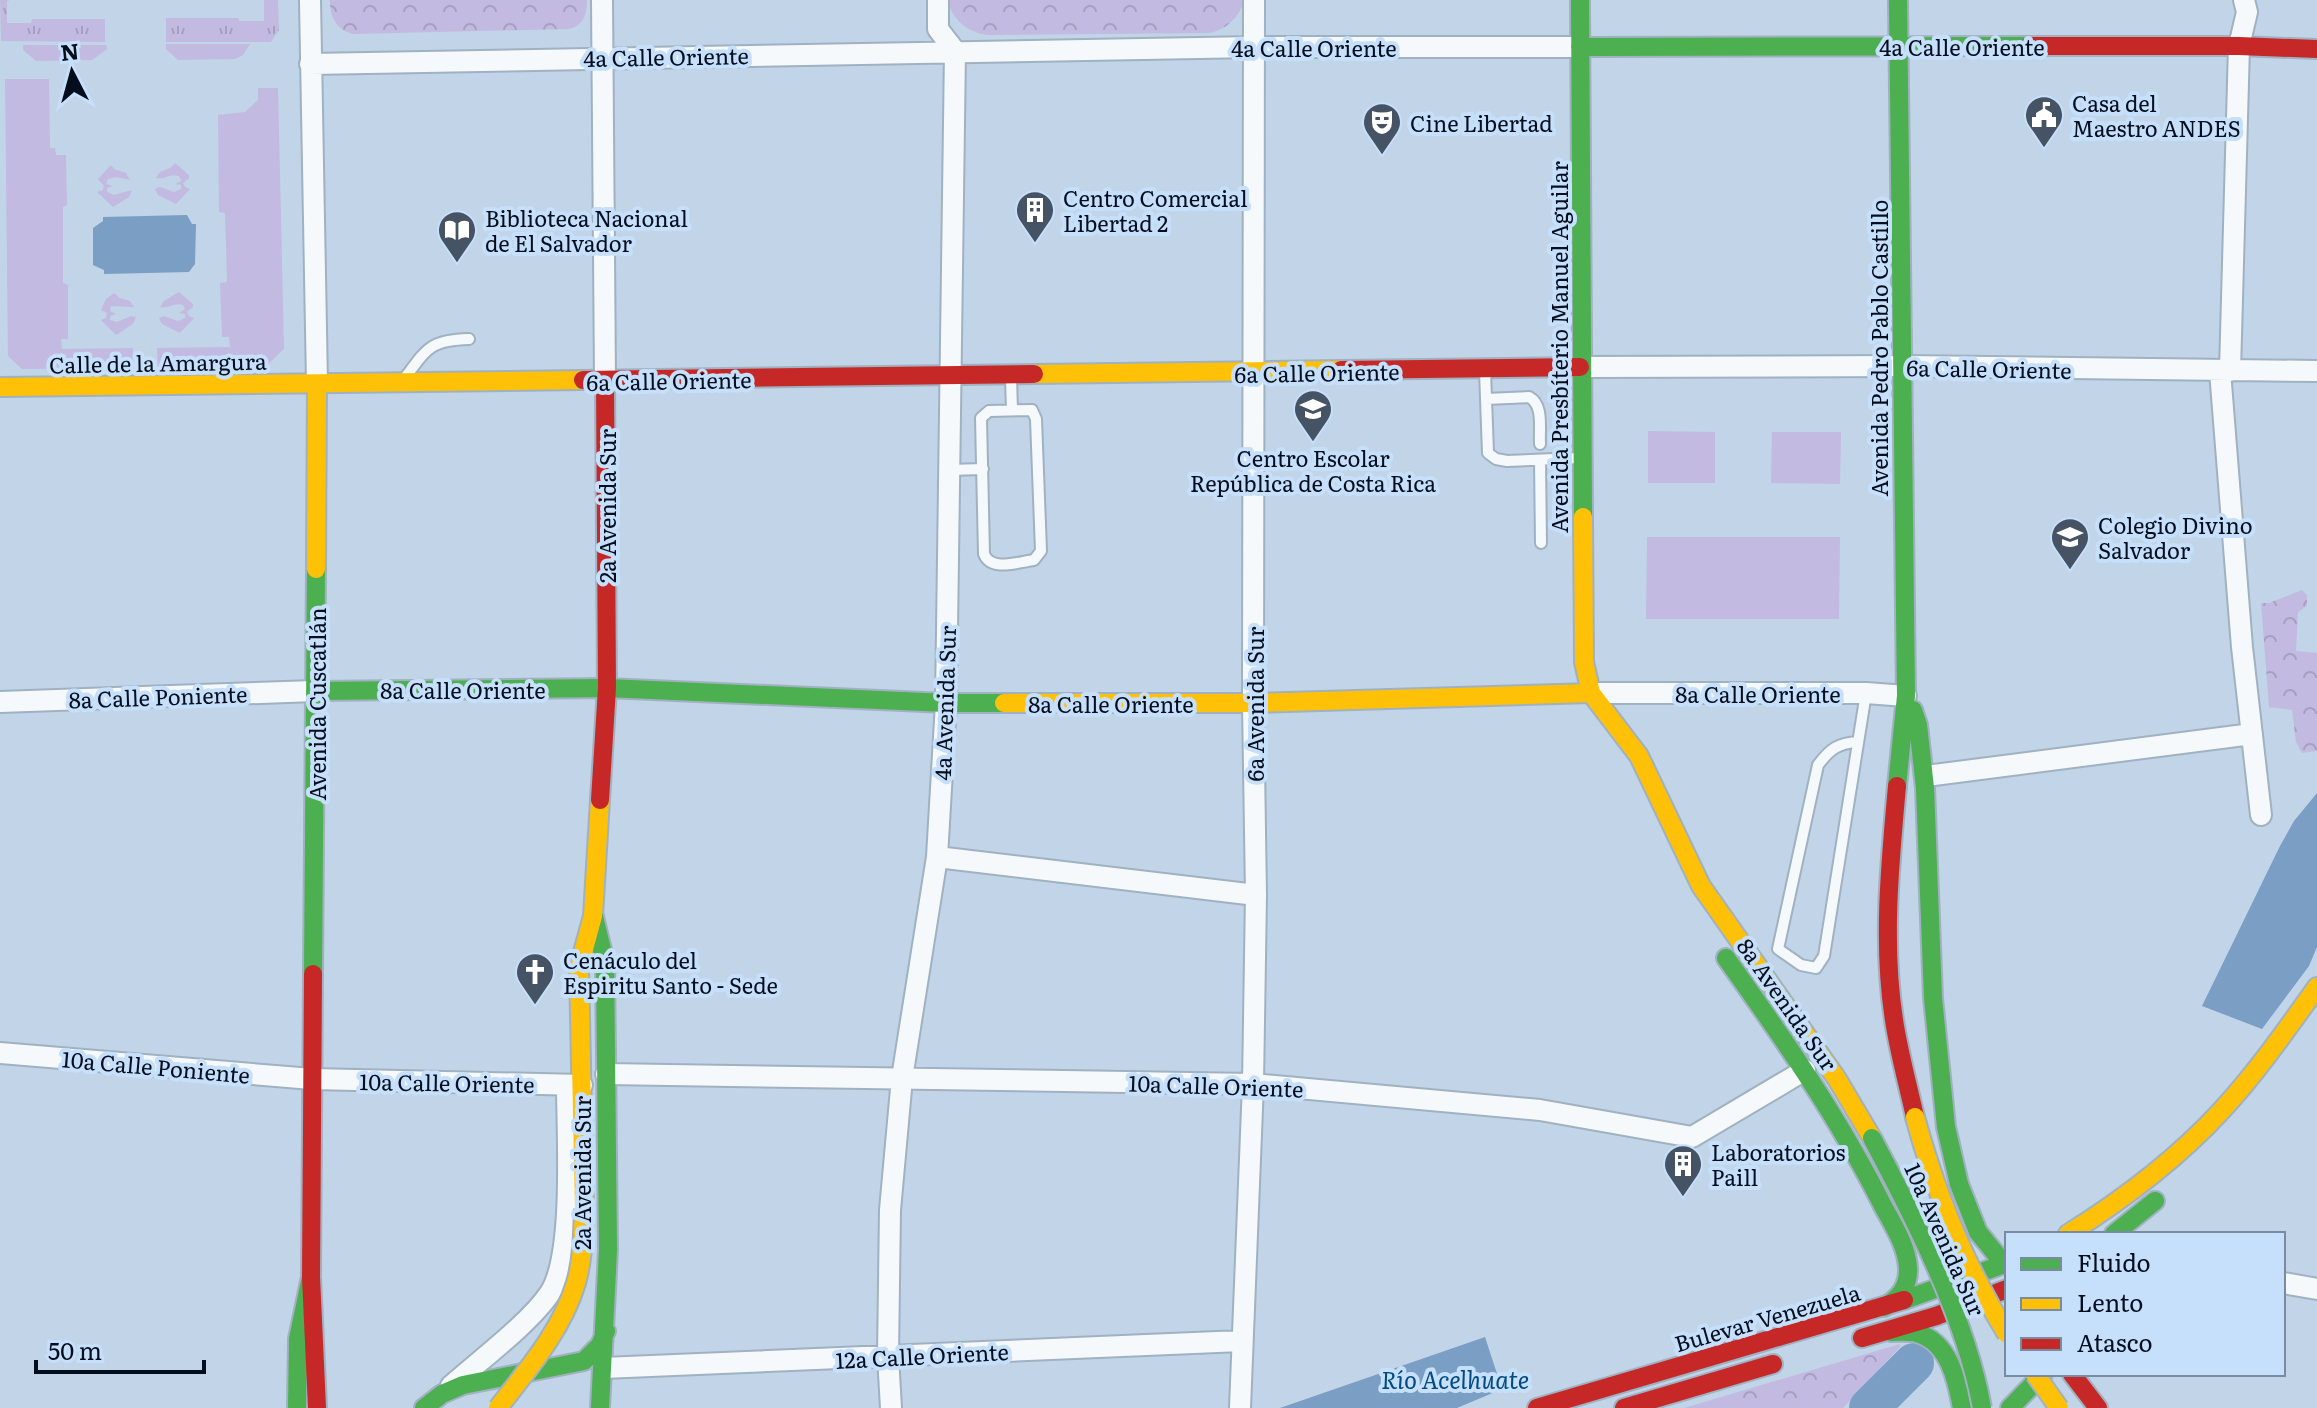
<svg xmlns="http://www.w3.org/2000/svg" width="2317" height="1408" font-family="Literata,serif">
	<defs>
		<pattern id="grass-tufts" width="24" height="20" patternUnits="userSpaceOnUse" patternTransform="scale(2)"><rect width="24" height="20" fill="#c2bae0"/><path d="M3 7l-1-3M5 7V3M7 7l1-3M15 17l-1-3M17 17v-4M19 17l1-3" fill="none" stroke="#a59fc0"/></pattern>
		<pattern id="forest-crowns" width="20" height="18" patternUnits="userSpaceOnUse" patternTransform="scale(2)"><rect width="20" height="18" fill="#c2bae0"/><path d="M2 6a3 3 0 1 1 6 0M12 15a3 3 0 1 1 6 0" fill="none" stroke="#a59fc0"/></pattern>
	</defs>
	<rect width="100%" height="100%" fill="#c1d4e8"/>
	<path fill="url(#grass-tufts)" d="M0,0H10L7,1V23H31L32,19H105V42L1,41Z
		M264,0H278L279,30L271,42H166V18H239V21H264Z"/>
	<path fill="url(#forest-crowns)" d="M330,0H587C587,14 584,25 569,29L354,34C336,30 330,17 330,0Z
		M947,0H1244C1240,17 1226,30 1209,33L987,35C967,32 953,20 947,0Z
		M2302,590L2307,595V606L2298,612L2296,651L2317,653V751L2302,753L2296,742L2292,710L2269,707L2261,603H2269Z
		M1900,1344V1347L1843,1408H1684Z"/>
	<path fill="#c2bae0" d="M166,44H250L243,55L235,59L178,60L166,49Z
		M23,45H106L107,49L92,60L36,61L23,50Z
		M5,79H49L50,148H55L56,155H66L67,205L63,207V283L68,285V339H61L62,349L133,348V368L22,369L8,356Z
		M258,88H278L284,349L266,366L158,368L157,348L230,347L229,337H222L220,283L227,282L225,213L219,212L218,115L245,112L258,100Z
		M175,163L189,175V178L183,183L185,187L190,189L176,204L158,195L155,189L160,187L174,192L181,189V185L175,184L181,181L179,176C169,173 165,180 156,178L160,172L170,168Z
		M111,165L114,169L126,173L130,180L116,177L108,179L106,184L113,186L107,188V192L114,195L132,190L129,197L113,207L97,192L103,190L104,186L98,179Z
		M179,292L193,304V307L187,312L189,316L194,318L180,333L162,324L159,318L164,316L178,321L185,318V314L179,313L185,309L183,305C174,302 168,309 160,307L164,301Z
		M114,293L120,298L130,301L134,307L111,306L110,311L116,314L110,316V320L117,322L131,316L136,317L133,324L116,335L101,320L106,318L107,313L101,310L106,299Z
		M1648,431L1715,432V483H1648Z
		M1772,432H1841L1840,484L1771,483Z
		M1647,537H1840L1839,619H1646Z"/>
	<path fill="#7a9ec4" d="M187,215L192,224H196L195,264L189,272L104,274V270L93,265V228L103,221V217Z
		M2317,793V947L2309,966L2262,1029L2202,1006L2280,846L2294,821Z
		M1485,1337L1502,1389L1457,1408H1280Z"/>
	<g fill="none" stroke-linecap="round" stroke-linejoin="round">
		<path stroke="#7a9ec4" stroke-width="40" d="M1869,1408L1914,1363"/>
		<g stroke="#a0b1c1" stroke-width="14">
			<path id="lane" d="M1485,371L1488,453L1496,459L1507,461L1579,458
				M1011,378L1012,410
				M404,379C427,349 429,340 469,339
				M1486,399L1529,397C1544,405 1539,428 1540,444
				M1032,410L1036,419L1041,551L1034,560C1018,562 991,572 984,554L981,418L989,411Z
				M1540,460L1541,543
				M948,470L983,469
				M1858,742C1838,743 1830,749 1818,765L1778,949L1801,965L1816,968L1824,956L1866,693"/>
		</g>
		<g stroke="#a0b1c1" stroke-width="24">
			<path id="street" d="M310,0L317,384
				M602,0L605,380
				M310,64L1255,47H1580
				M1580,367L1903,366L2317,371
				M2220,371L2242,647L2261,815
				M2230,371L2239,46L2247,12L2244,0
				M1591,693H1866L1906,696
				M0,702L315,691
				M1926,776L2252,734
				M937,857L1256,895
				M0,1053L312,1079L582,1085
				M606,1074L1253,1084L1540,1110L1692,1137L1805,1070
				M2283,1283L2317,1289
				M603,1368L1241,1341
				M451,1386C479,1361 530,1323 550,1293C575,1254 567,1134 567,1085
				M891,1408L888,1356L890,1210L902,1078L937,857L946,703L955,51L938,29V0
				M1240,1408L1253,1084L1256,895L1253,703L1254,0"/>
		</g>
		<g stroke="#a0b1c1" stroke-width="22">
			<path id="fast" d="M1580,0L1583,517
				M1580,47L2029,46
				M315,691L607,688L946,703H1004
				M1913,710L1918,725L1925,788L1933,998L1946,1127L1959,1184L1978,1232L2004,1264
				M1897,786L1906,696L1898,0
				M594,917L605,962L608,1250L600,1408
				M1726,958C1783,1038 1839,1118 1883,1206C1893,1225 1907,1246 1908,1268C1909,1286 1899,1299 1884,1307
				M313,974L316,569
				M2114,1234L2155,1201
				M1904,1300L2007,1263
				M1891,1332C1900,1332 1909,1331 1917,1333C1949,1342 1957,1380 1962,1408
				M297,1408L298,1339L311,1277
				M424,1408L442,1394L463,1385L584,1361L600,1345L606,1331
				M2010,1408L2043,1374"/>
		</g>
		<g stroke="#a0b1c1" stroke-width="22">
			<path id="slow" d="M1034,374L1341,370
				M0,387L583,380
				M1583,517L1584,662L1591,693L1639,756L1701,886L1837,1079L1872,1138
				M316,569L317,384
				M1004,703H1253L1591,693
				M584,1209L579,967L593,916L600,800
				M2068,1234C2124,1199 2177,1159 2222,1110C2257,1072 2287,1029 2317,987"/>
		</g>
		<g stroke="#a0b1c1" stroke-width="22">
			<path id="jam" d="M2029,46H2239L2317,49
				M1341,370L1580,367
				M583,380L1034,374
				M1897,786C1890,863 1882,944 1894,1020C1899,1053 1908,1085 1915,1117
				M600,800L607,688L605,380
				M313,974L311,1277L317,1408
				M1862,1338L1936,1316L2007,1289
				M2072,1374L2098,1408
				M1537,1408L1904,1300
				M1624,1408L1773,1364"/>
		</g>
		<use href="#lane" stroke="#f6f9fc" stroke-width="10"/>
		<use href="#street" stroke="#f6f9fc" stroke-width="20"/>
		<use href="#fast" stroke="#4caf50" stroke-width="18"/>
		<use href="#slow" stroke="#ffc107" stroke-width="18"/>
		<use href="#jam" stroke="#c62828" stroke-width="18"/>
		<g stroke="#a0b1c1" stroke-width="22" stroke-linecap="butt">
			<path id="fast-bridge" d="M1872,1138C1915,1219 1966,1318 1982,1408"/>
		</g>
		<g stroke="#a0b1c1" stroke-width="22" stroke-linecap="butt">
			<path id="slow-bridge" d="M1915,1117C1936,1194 1965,1266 2007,1334
				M2035,1374L2059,1408
				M498,1408C528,1369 562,1330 576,1283C583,1259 583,1233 584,1209"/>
		</g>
		<use href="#fast-bridge" stroke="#4caf50" stroke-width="18"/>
		<use href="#slow-bridge" stroke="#ffc107" stroke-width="18"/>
	</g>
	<defs>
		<g id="civic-pin" transform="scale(2)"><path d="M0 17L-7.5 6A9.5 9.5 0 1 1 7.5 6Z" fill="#455364" stroke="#c6dffa"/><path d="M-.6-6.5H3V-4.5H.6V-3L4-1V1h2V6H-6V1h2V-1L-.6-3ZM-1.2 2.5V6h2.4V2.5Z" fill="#fff"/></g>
		<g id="theatre-pin" transform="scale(2)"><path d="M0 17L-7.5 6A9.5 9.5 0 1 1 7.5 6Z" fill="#455364" stroke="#c6dffa"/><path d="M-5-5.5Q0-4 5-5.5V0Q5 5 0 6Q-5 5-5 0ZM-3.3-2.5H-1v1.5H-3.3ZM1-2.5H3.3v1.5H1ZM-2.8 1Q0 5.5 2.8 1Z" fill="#fff"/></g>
		<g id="building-pin" transform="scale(2)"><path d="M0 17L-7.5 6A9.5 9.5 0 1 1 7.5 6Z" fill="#455364" stroke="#c6dffa"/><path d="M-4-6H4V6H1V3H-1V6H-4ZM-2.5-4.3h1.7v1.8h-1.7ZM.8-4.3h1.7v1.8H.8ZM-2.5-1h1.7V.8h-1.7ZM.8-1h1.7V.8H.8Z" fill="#fff"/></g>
		<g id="library-pin" transform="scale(2)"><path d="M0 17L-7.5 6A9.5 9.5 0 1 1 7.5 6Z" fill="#455364" stroke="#c6dffa"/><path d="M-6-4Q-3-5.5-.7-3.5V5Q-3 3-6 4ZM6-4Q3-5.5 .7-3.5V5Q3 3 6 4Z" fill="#fff"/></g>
		<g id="school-pin" transform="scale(2)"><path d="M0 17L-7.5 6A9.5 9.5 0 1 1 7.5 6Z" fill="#455364" stroke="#c6dffa"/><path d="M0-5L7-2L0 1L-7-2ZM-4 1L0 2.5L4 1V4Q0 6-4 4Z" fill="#fff"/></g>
		<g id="church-pin" transform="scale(2)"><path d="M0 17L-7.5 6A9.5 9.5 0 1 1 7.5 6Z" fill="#455364" stroke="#c6dffa"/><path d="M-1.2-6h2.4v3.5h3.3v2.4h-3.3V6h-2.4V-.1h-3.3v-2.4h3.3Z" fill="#fff"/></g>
	</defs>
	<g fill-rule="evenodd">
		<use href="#civic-pin" x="2044" y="115"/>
		<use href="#theatre-pin" x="1382" y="122"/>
		<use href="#building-pin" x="1035" y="210"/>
		<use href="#library-pin" x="457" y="230"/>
		<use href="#school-pin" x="1313" y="409"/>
		<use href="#school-pin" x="2070" y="537"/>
		<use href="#church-pin" x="535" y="972"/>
		<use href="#building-pin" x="1683" y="1164"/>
	</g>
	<g text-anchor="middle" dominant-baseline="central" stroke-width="8" stroke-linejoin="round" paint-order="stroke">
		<g font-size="22" fill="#020e1d" stroke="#c6dffa">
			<text x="1962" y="46">4a Calle Oriente</text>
			<text x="1314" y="47">4a Calle Oriente</text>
			<text transform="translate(666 56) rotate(-1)">4a Calle Oriente</text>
			<text transform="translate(1558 347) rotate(-90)">Avenida Presbíterio Manuel Aguilar</text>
			<text transform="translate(1878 348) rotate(-90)">Avenida Pedro Pablo Castillo</text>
			<text transform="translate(158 362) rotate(-1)">Calle de la Amargura</text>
			<text transform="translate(1989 368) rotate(1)">6a Calle Oriente</text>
			<text transform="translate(1317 372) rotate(-1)">6a Calle Oriente</text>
			<text transform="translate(669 380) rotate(-1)">6a Calle Oriente</text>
			<text transform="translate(606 506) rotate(-90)">2a Avenida Sur</text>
			<text x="463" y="689">8a Calle Oriente</text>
			<text x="1758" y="693">8a Calle Oriente</text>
			<text transform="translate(158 696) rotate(-2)">8a Calle Poniente</text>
			<text transform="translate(944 703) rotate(-88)">4a Avenida Sur</text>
			<text x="1111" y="703">8a Calle Oriente</text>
			<text transform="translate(316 704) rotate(-90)">Avenida Cuscatlán</text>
			<text transform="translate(1254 704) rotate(-90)">6a Avenida Sur</text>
			<text transform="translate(1788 1004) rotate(55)">8a Avenida Sur</text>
			<text transform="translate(156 1066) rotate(5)">10a Calle Poniente</text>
			<text transform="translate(447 1082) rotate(1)">10a Calle Oriente</text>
			<text transform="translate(1216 1085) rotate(2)">10a Calle Oriente</text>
			<text transform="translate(581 1173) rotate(-90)">2a Avenida Sur</text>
			<text transform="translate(1946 1239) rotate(66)">10a Avenida Sur</text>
			<text transform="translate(1767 1317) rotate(-16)">Bulevar Venezuela</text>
			<text transform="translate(922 1355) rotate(-3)">12a Calle Oriente</text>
		</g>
		<g font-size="22" fill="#020e1d" stroke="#c6dffa" text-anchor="start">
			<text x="2072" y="102">Casa del<tspan x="2072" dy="25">Maestro ANDES</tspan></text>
			<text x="1410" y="122">Cine Libertad</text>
			<text x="1063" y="197">Centro Comercial<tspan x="1063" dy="25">Libertad 2</tspan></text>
			<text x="485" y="217">Biblioteca Nacional<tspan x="485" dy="25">de El Salvador</tspan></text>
			<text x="1313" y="457" text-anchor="middle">Centro Escolar<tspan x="1313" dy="25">República de Costa Rica</tspan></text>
			<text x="2098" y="524">Colegio Divino<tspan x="2098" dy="25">Salvador</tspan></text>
			<text x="563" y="959">Cenáculo del<tspan x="563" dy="25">Espiritu Santo - Sede</tspan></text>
			<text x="1711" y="1151">Laboratorios<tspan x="1711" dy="25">Paill</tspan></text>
		</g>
		<g font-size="24" font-style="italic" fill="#034a83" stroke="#c6dffa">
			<text x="1455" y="1378">Río Acelhuate</text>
		</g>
	</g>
	<rect x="2005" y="1232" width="280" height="144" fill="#c6dffa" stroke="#788ba2" stroke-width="2"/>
	<rect x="2021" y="1258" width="40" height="12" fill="#4caf50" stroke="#788ba2" stroke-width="2"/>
	<text x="2077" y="1272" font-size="24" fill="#020e1d">Fluido</text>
	<rect x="2021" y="1298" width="40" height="12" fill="#ffc107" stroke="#788ba2" stroke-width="2"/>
	<text x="2077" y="1312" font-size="24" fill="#020e1d">Lento</text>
	<rect x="2021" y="1338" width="40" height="12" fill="#c62828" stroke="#788ba2" stroke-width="2"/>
	<text x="2077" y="1352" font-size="24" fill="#020e1d">Atasco</text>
	<g transform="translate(72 72) rotate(354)" stroke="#c6dffa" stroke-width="6" paint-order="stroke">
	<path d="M0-6L14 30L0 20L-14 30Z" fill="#020e1d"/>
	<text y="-12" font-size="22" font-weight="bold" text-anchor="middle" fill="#020e1d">N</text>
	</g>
	<path d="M36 1360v12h168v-12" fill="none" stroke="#020e1d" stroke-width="4"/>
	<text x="48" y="1360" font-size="24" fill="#020e1d" stroke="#c6dffa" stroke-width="6" paint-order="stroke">50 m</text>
</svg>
